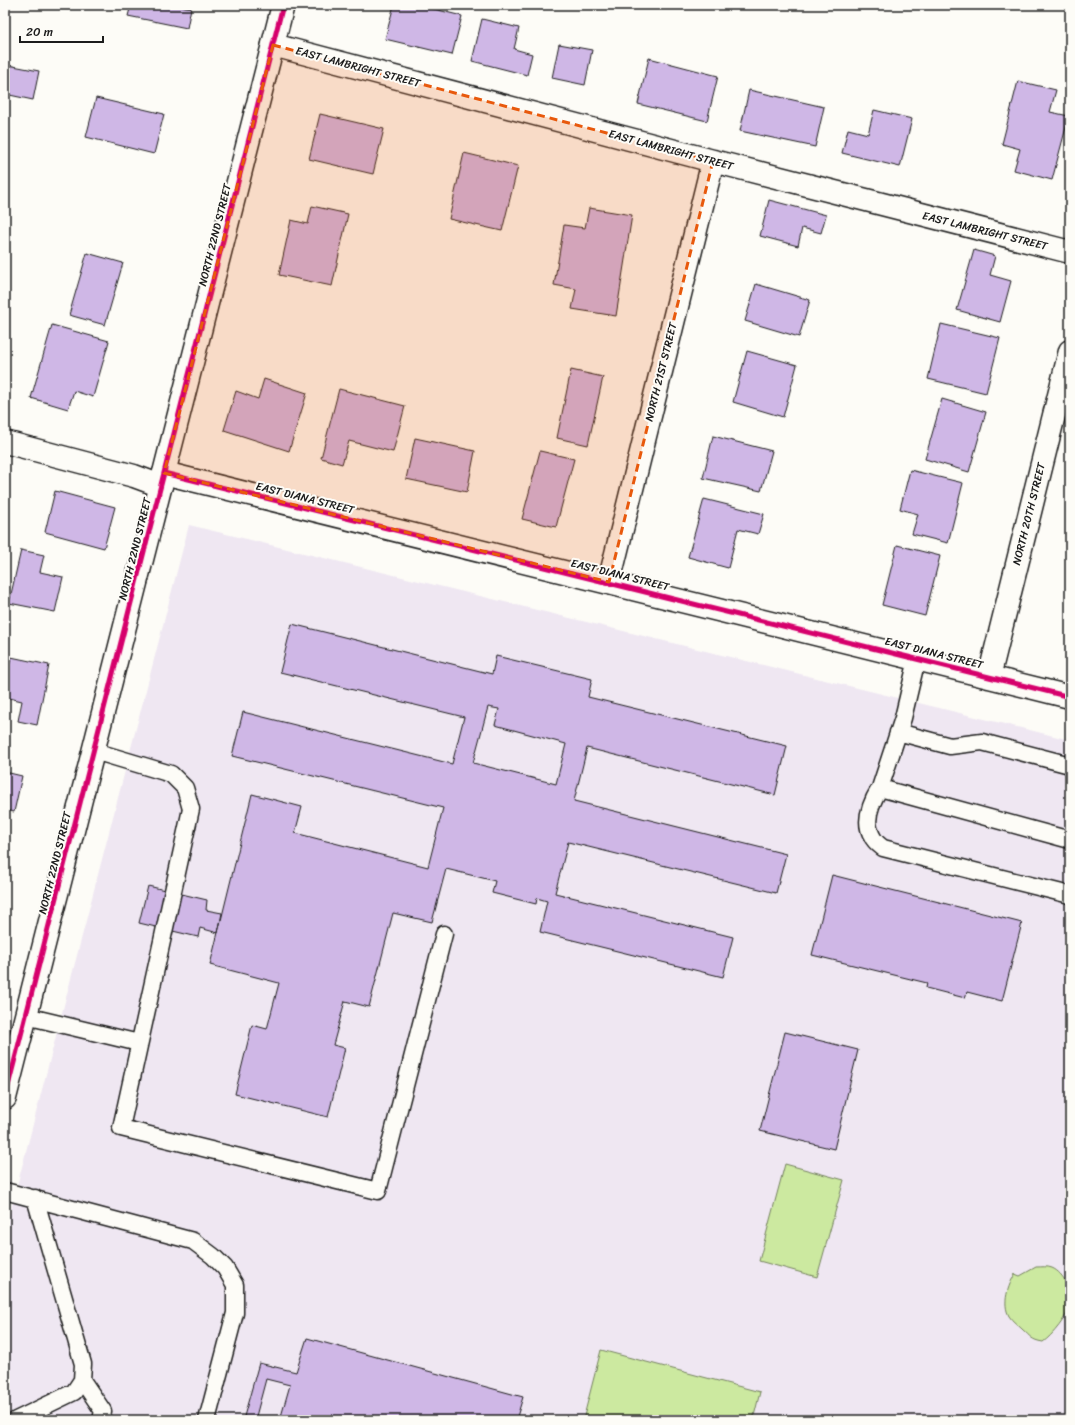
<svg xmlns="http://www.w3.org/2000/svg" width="1075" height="1425" font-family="Sriracha,sans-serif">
	<rect width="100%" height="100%" fill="#fdfcf7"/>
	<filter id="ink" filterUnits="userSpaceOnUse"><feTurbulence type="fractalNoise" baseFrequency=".025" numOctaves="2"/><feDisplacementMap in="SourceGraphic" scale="8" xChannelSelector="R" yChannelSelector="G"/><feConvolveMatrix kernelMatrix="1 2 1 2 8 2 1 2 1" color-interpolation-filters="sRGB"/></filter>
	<g filter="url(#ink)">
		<path fill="#efe7f2" d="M189,525L1070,740V1420H5V1232Z"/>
		<path fill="#cce9a0" stroke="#74825e" d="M785,1164L844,1180L817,1277L759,1261Z
			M1036,1267C1042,1267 1047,1266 1052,1268C1064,1273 1073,1292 1070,1305C1068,1316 1052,1336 1043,1342C1031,1340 1031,1337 1022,1329C1018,1325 1012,1321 1009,1316C1002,1303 1008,1286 1015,1274L1020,1276Z
			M601,1350L760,1392L753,1420H583Z"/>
		<path fill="#cfb7e6" stroke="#1c1c1c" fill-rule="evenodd" d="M131,5H174L191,8L187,28L128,16Z
			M394,5H418L462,16L452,55L385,39Z
			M482,19L519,28L514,49L532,54L527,75L472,61Z
			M559,44L592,50L585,85L552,78Z
			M649,58L718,76L707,121L638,104Z
			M8,65L39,71L33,100L5,94V79Z
			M1018,81L1056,90L1050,112L1069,116L1052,180L1014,170L1020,149L1002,144Z
			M749,90L824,107L815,147L740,131Z
			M96,98L164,114L154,154L86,137Z
			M874,110L912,119L900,167L842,153L848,129L868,134Z
			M320,114L384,129L373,174L309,159Z
			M464,153L518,166L502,231L449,219Z
			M769,200L826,215L821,233L802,228L798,246L760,236Z
			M312,206L348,214L332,286L279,275L291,220L308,224Z
			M589,208L632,215L616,316L572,309L576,289L554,285L564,225L585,228Z
			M974,250L995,256L990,275L1011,281L1000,322L957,310Z
			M87,253L123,263L105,325L69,315Z
			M756,284L810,300L799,337L745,321Z
			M941,324L1000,338L986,393L928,379Z
			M52,325L109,341L93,397L74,391L68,409L31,398Z
			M747,351L797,365L783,417L733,402Z
			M571,370L603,377L588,445L557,438Z
			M264,379L307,393L289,451L224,430L236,391L258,399Z
			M339,389L405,406L393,452L349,441L342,464L321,458Z
			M942,399L986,412L969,472L925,459Z
			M713,436L772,451L761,491L703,478Z
			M415,438L475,451L467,492L406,479Z
			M540,451L574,459L556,527L522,519Z
			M910,470L963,483L948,543L912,534L918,514L900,509Z
			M55,491L115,507L104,548L45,532Z
			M704,499L764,514L758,534L738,529L728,568L688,557Z
			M897,545L940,556L925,616L882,605Z
			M21,550L44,555L40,572L63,577L55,612L9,603Z
			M292,624L492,674L496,656L592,679L588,697L787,746L775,795L587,748L574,801L786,854L776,893L568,842L555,893L733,937L723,977L540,932L547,901L537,898L536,904L492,893L495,881L446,869L432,922L393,913L369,1007L345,1001L333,1045L345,1048L328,1117L235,1094L252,1025L267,1029L279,983L210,965L252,794L302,807L295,833L428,867L443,808L232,756L243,712L452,764L464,717L280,672ZM488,707L499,709L495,725L566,744L556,784L473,763Z
			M11,657L49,665L37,725L18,721L22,701L5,697V687Z
			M5,772L22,776L14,812L5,810Z
			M832,875L1022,923L1002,1001L967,992L965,998L926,988L927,983L812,955Z
			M148,886L207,900L206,910L222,913L218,933L200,928L198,937L139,923Z
			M785,1032L858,1050L834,1149L760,1131Z
			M307,1338L523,1397L516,1420H280L290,1385L266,1379L255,1420H243L259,1363L296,1372Z"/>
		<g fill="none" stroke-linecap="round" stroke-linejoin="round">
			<g stroke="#1c1c1c" stroke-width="19">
				<path id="lane" d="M917,659L903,718L880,788C872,801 863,821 872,836C874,841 879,845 883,848L1070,895
					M898,732L950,746L982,742L1070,765
					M94,751L171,774L185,788L191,809L121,1128L378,1191L444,934
					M880,788L1070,840
					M26,1016L139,1043
					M5,1191L193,1241L213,1256L225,1268L235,1285V1313L207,1420
					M82,1380L103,1411L101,1420
					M16,1420L74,1392L82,1380L83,1364L35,1198"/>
			</g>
			<g stroke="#1c1c1c" stroke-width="25">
				<path id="street" d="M273,45L713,161L1070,252
					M5,442L134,476L161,486
					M164,473L1070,697
					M609,582L713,161
					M989,677L1070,351"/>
			</g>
			<g stroke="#1c1c1c" stroke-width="25">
				<path id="secondary" d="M5,1098L283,5"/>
			</g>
			<use href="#lane" stroke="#fdfcf7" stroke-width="16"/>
			<use href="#street" stroke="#fdfcf7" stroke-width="22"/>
			<use href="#secondary" stroke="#fdfcf7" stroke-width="22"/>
			<g stroke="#fdfcf7" stroke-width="8">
				<path id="cycleway" d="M164,473L1070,697
					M5,1098L283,5"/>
			</g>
			<use href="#cycleway" stroke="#d6006c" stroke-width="5"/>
		</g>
	</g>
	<path fill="#e8590c" fill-opacity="0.2" stroke="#e8590c" stroke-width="3" stroke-dasharray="8 5" stroke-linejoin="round" d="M273,45L713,161L609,582L164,473Z"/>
	<g text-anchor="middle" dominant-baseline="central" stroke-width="4" stroke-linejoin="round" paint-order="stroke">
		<g font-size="11" fill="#1c1c1c" stroke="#fdfcf7">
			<text transform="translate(358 67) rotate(15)">EAST LAMBRIGHT STREET</text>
			<text transform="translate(671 150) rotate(15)">EAST LAMBRIGHT STREET</text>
			<text transform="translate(985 231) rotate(14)">EAST LAMBRIGHT STREET</text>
			<text transform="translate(215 235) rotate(-76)">NORTH 22ND STREET</text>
			<text transform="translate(661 372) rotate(-76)">NORTH 21ST STREET</text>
			<text transform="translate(305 498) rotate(14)">EAST DIANA STREET</text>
			<text transform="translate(1029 514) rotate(-76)">NORTH 20TH STREET</text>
			<text transform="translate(135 549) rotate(-76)">NORTH 22ND STREET</text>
			<text transform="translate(620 575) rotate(14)">EAST DIANA STREET</text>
			<text transform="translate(934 653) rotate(14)">EAST DIANA STREET</text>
			<text transform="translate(55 863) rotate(-76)">NORTH 22ND STREET</text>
		</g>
	</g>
	<rect width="1075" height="1425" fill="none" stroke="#fdfcf7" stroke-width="20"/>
	<rect x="10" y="10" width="1055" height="1405" fill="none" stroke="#1c1c1c" stroke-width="1.5" filter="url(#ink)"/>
	<path d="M20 36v6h83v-6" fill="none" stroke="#1c1c1c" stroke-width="2"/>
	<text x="26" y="36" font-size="12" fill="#1c1c1c" stroke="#fdfcf7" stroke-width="3" paint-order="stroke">20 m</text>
</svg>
